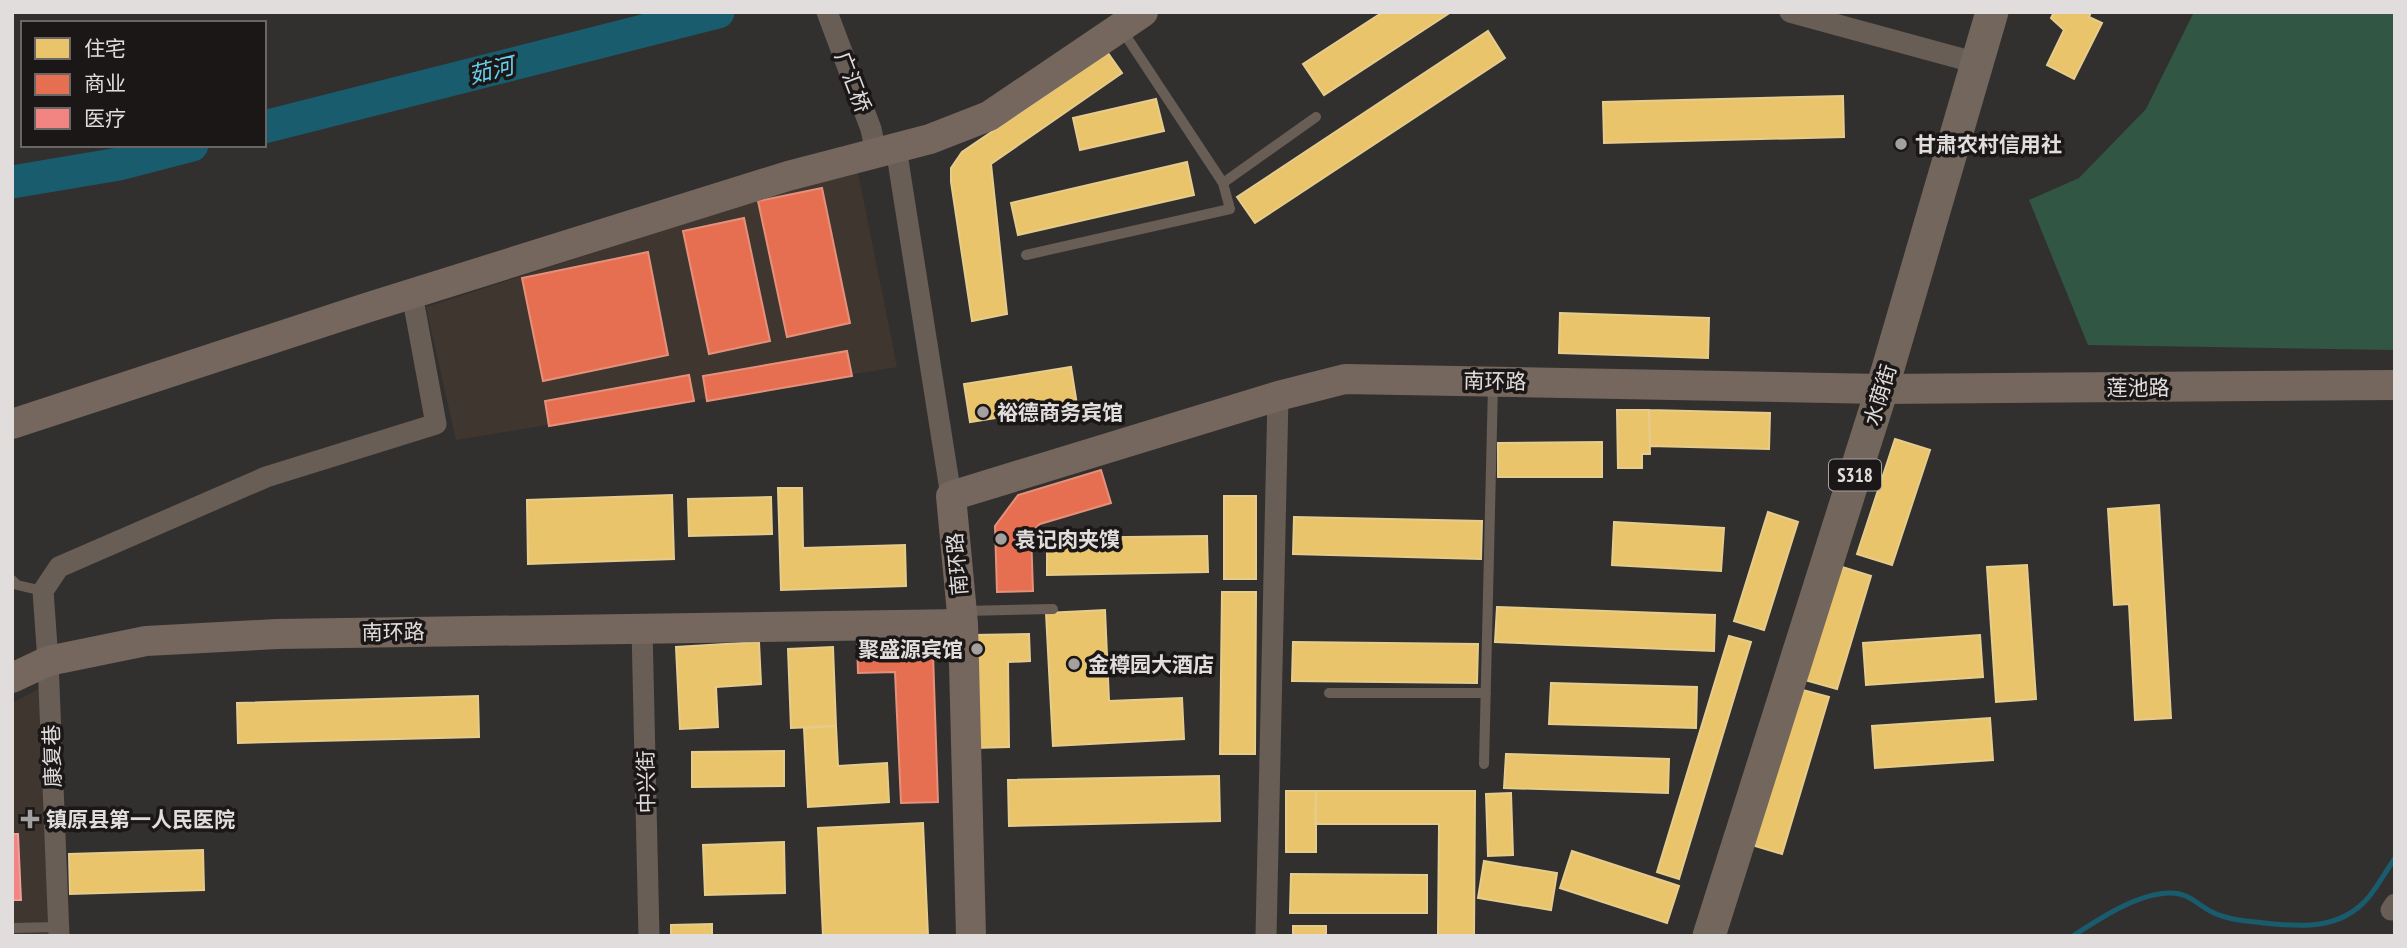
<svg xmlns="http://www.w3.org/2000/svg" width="2407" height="948" font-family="'PT Sans Narrow','Noto Sans SC',sans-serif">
	<rect width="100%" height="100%" fill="#32302e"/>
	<path fill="#3f3630" d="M857,168L897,367L456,440L426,307Z
		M42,687L52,936H12V703Z"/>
	<path fill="#325644" d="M2194,12H2395V350L2088,345L2029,200L2079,178L2146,109Z"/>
	<path fill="#e9c46a" stroke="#e6cc8c" stroke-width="2" d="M1383,12H1451L1324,95L1303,64Z
		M2054,12H2091L2089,17L2102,23L2074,79L2047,65L2064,30L2051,18Z
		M1488,31L1505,58L1255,223L1237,197Z
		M1108,53L1122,73L991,164L1007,314L972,321L951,182V168L962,152Z
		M1843,96L1844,137L1604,143L1603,102Z
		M1156,99L1164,131L1080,150L1073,118Z
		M1187,162L1194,195L1018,235L1011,203Z
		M1560,313L1709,318L1708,358L1559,353Z
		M1071,367L1077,405L970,422L964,384Z
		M1617,410H1649L1650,454H1642V468H1618Z
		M1649,410L1770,413L1769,449L1650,446Z
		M1895,439L1930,450L1892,565L1857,554Z
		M1602,442V477H1498V443Z
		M778,488H802L803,548L905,545L906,586L781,590Z
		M672,495L674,559L528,564L527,500Z
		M1224,496H1256V579H1224Z
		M771,497L772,534L689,536L688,499Z
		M2159,505L2171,718L2135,720L2129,604L2114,605L2108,509Z
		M1768,512L1798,522L1764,630L1734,621Z
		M1294,517L1482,521L1481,559L1293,554Z
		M1614,522L1724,528L1721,571L1612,565Z
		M1207,536L1208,572L1047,575V538Z
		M2027,565L2036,699L1996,702L1987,567Z
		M1839,566L1871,576L1837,689L1805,680Z
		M1222,592H1256L1255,754H1220Z
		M1497,607L1715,615L1714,651L1495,642Z
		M1105,610L1109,701L1182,698L1184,739L1053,746L1046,613Z
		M1029,634L1030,661L1008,662L1009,747L974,748L972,635Z
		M1980,635L1983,677L1866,685L1863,643Z
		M1729,636L1751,642L1679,879L1657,872Z
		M759,642L761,684L716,687L718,727L680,729L676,647Z
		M1293,642L1478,644L1477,683L1292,681Z
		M833,647L836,726L791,728L788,649Z
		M1551,683L1697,687L1696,728L1549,724Z
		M1799,689L1829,697L1782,854L1752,845Z
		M478,696L479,737L238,743L237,703Z
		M1990,718L1993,760L1875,768L1872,726Z
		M836,726L838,766L887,763L889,802L808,807L804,728Z
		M784,751V786L692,787V752Z
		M1506,754L1669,759L1668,793L1504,788Z
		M1219,776L1220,821L1009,826L1008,780Z
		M1286,791H1316V852H1286Z
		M1316,791H1475L1474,936H1438L1439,824H1315Z
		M1511,793L1513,855L1488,856L1486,794Z
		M923,823L928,936H823L818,828Z
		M784,842L785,893L705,895L703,845Z
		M203,850L204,890L70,894L69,854Z
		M1572,851L1679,886L1667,923L1560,888Z
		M1484,861L1557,873L1551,910L1478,898Z
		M1291,874L1427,875V913H1290Z
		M712,924V936H671V925Z
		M1293,926H1326V936H1293Z"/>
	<path fill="#e76f51" stroke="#e5907b" stroke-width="2" d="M822,188L850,323L787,337L758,201Z
		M744,218L770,341L709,354L683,231Z
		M648,252L668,355L543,381L522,278Z
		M847,351L852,376L707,401L703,376Z
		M689,375L694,401L549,426L545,401Z
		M1101,470L1111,503L1040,524L1031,533L1033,591L997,592L995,526L1018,495Z
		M923,637L933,654L938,802L901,803L895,672L858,673L857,640Z"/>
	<path fill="#f28482" stroke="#ed9f9d" stroke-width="2" d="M12,834H18L21,900H12Z"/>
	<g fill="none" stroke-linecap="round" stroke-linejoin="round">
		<path stroke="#195c6d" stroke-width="5" d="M2073,936C2099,919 2138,893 2170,893C2190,893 2196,904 2212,912C2227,920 2248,921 2264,923C2302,927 2340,930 2368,898C2378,886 2386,871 2395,858"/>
		<path stroke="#195c6d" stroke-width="33" d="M264,127L718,12
			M12,182L119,164L192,145"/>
		<path stroke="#695e56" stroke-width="10" d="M1223,183L1316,117
			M1026,255L1230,209L1223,183L1122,30
			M12,580L17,585L43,591
			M964,611L1053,609
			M1329,693H1486
			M1484,764L1493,384
			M12,928L58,927"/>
		<path stroke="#695e56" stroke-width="21" d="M827,12L871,129L876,153
			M1790,12L1977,63
			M896,148L951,496
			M642,628L649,936
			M2391,910L2395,904
			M59,936L48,661L43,591L59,567L266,477L436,424L412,294
			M1266,936L1278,396"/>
		<path stroke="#75675e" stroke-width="30" d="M12,424L366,308L788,176L930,139L989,116L1143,12
			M12,678L48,661L146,641L277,634L963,624
			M971,936L963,624L951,496L1278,396L1345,379L1882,389L2395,385"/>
		<path stroke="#73665c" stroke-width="33" d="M1709,936L1882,389L1992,12"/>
	</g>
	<g fill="#a3a09f" stroke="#1a1716" stroke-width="2.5">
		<circle cx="1901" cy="144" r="7"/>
		<circle cx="983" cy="412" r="7"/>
		<circle cx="1001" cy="539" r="7"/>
		<circle cx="977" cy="649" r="7"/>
		<circle cx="1074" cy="664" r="7"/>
		<path d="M26.5 808.5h7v7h7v7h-7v7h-7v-7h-7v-7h7z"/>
	</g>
	<g text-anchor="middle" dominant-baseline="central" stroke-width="7" stroke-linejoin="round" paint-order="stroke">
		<rect fill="#1a1716" stroke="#a5a2a1" stroke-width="2" x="1829" y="459.5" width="52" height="31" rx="5"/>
		<g font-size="19" font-weight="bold" fill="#e0dddc">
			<text x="1855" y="475">S318</text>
		</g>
		<g font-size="21" fill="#e0dddc" stroke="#1a1716">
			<text transform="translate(853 82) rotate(69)">广汇桥</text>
			<text transform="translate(1495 381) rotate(1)">南环路</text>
			<text x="2138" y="387">莲池路</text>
			<text transform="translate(1880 395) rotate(-73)">水荫街</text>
			<text transform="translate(957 564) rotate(-95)">南环路</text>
			<text transform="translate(393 632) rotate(-1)">南环路</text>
			<text transform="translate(52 756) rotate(-92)">康复巷</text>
			<text transform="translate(646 782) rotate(-91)">中兴街</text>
		</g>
		<g font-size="21" font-weight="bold" fill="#e0dddc" stroke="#1a1716" text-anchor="start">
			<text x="1915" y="144">甘肃农村信用社</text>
			<text x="997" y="412">裕德商务宾馆</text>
			<text x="1015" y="539">袁记肉夹馍</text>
			<text x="963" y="649" text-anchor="end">聚盛源宾馆</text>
			<text x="1088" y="664">金樽园大酒店</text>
			<text x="46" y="819">镇原县第一人民医院</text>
		</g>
		<g font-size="23" font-style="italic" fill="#68cfee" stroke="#1a1716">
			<text transform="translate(491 70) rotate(-14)">茹河</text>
		</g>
	</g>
	<rect width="2407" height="948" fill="none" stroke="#e0dddc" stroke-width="28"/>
	<rect x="21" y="21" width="245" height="126" fill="#1a1716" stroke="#696665" stroke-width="2"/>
	<rect x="35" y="38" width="35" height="21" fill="#e9c46a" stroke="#696665" stroke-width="2"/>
	<text x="84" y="56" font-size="21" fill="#e0dddc">住宅</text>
	<rect x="35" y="74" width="35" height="21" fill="#e76f51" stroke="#696665" stroke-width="2"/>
	<text x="84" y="91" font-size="21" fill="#e0dddc">商业</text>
	<rect x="35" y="108" width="35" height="21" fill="#f28482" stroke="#696665" stroke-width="2"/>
	<text x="84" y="126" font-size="21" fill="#e0dddc">医疗</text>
</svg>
